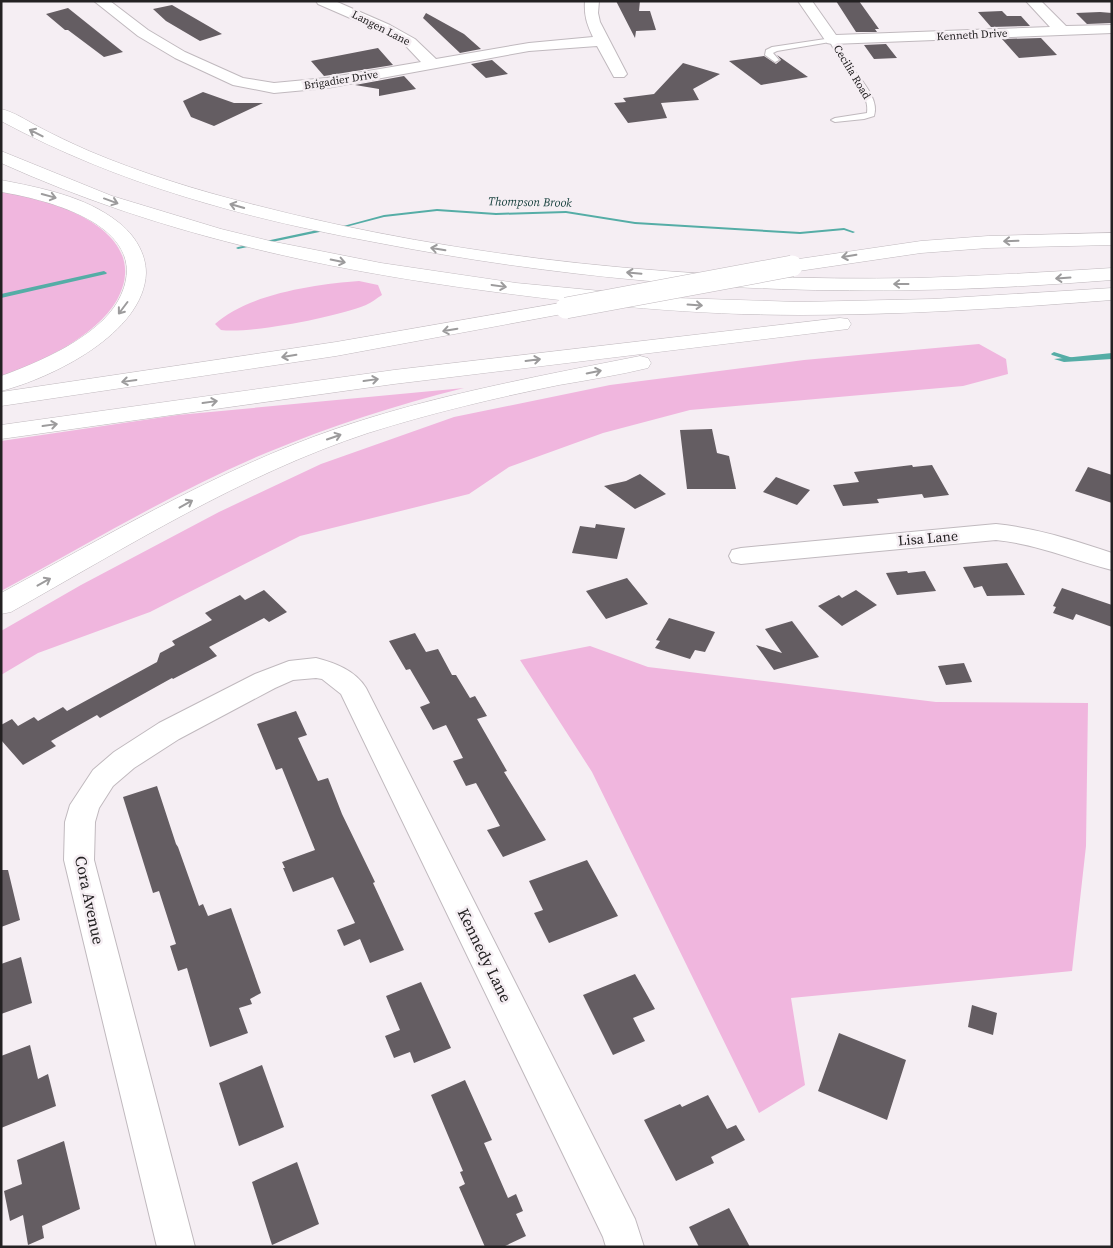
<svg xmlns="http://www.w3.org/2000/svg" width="1113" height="1248" font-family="'Source Serif 4',serif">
	<rect width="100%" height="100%" fill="#f5eef3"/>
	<path fill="#f0b6de" d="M1,192C50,198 155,230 117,300C96,337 39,362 1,378Z
		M359,281L378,285L382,295C377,298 371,303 366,305C336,317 251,334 221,330L215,324C248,294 316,284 359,281Z
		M979,344L1006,359L1008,374L963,386L690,410L603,433L509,467L469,494L300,536L150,612L38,653L1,675V631L81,585L219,512L321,464L454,417L610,385L804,360Z
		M464,388C396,405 331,426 266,453C175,491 88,544 1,591V441L178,415Z
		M590,646L648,667L936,702L1088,703L1086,846L1072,971L791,998L805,1085L759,1113L592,772L520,660Z"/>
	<path fill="#55ada6" d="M1112,353V359L1064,362L1054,359Z"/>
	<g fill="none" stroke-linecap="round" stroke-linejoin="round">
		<path fill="#55ada6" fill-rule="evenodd" d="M437,209L496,213L566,211L635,222L800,232L844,228L855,232L853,233L844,230L800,234L635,224L566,213L496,215L437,211L384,217L338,229L336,228L384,215Z
			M327,228H329V230L238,249L236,248L238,247Z
			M104,271L107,273L106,274L1,298V294Z
			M1054,352L1073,358L1074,359L1071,361L1052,355L1051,354Z"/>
	</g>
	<path fill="#645d62" d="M616,1H640L639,11H650L656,30L636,31L635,38Z
		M836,1H859L879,29H875L877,32H856Z
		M172,5L222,34L200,41L166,21L153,9Z
		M68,8L123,52L104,57L68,30H65L46,14Z
		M1002,11L1007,16H1021L1030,26L991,27L978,12Z
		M1100,12L1112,13V23L1087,24L1076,13Z
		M426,13L464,34L481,49L460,53L423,18Z
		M1041,38L1057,55L1019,58L1002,39Z
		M886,44L897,58L874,59L864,45Z
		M378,48L393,65L324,76L311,61Z
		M777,55L808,77L761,85L729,61L764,56L776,64L781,60Z
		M492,60L508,74L486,78L471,64Z
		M683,63L720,74L693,89L699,100L661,103L667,118L628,123L614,103L626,102L623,98L654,94Z
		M404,76L416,89L379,96V89L355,85Z
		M203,92L234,103H263L214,126L191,117L183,101Z
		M712,429L717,453L729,456L736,489H687L680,430Z
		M912,465L913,467L932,465L949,495L924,498L922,494L877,499L879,503L843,506L833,485L859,482L854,472Z
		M1088,467L1112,475V503L1075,491Z
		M640,474L666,494L635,509L604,486L626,481Z
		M776,477L810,490L797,505L763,492Z
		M596,524L625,528L617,559L572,553L580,526L595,528Z
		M1007,563L1025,595L987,596L982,586L974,588L963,567Z
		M907,571L908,573L925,571L936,591L897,595L886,573Z
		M627,578L648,604L606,619L586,591Z
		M1062,588L1112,605V627L1076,614L1073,620L1053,613L1056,607L1053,606Z
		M264,590L287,612L269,622L264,618L209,647L217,656L173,679L172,678L100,718L97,715L51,741L56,746L23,765L1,740V725L12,719L18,726L34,717L38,721L63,707L67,711L157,662L160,653L175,645L172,641L212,620L205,613L240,595L245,600Z
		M856,590L877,605L842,626L818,606L839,595L842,598Z
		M669,618L715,632L705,652L695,650L690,659L655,648L660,641L656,640Z
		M792,621L819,657L774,670L756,645L782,653L765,629Z
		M415,633L426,652L438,649L452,675H456L470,698L475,696L487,716L477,719L507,771L504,772L546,840L503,857L487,830L500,826L476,783L466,786L453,761L463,758L446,725L433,730L420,707L430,703L410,669L406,670L389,641Z
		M964,663L972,682L946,685L938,666Z
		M296,711L307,735L298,738L318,781L328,778L342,814L375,882L373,883L404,950L370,963L360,939L344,946L337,930L355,923L333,877L293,892L283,868H285L282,862L315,850L282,768L276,770L257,724Z
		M157,786L176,844L178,847L199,906L203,904L208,916L231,908L261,993L250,999L252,1004L239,1008L248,1033L210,1047L187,968L178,971L170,946L176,944L159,891L153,893L123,797Z
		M587,860L618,916L549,943L534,913L543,910L529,881Z
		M1,870H8L20,920L1,927Z
		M21,957L32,1003L1,1014V964Z
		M635,974L655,1009L633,1018L645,1041L613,1055L583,995Z
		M421,982L451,1048L414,1063L410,1052L394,1058L385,1036L400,1030L386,996Z
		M972,1005L997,1013L993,1035L968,1027Z
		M839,1033L906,1060L887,1120L818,1091Z
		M30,1045L38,1079L48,1074L56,1106L1,1128V1056Z
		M262,1065L284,1127L239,1146L219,1083Z
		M465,1080L492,1140L484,1143L508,1198L516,1194L523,1211L516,1214L526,1236L503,1247H485L459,1187L465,1184L460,1172L463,1171L431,1095Z
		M708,1095L727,1129L736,1125L745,1140L711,1157L714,1163L676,1181L644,1120L680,1104L682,1107Z
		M64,1141L80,1209L42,1226L44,1238L28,1245L23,1215L10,1221L4,1191L22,1184L17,1160Z
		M297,1162L319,1224L272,1245L252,1182Z
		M729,1208L750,1247H699L689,1227Z"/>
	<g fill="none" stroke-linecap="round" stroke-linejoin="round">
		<g stroke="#c0b9be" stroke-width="2">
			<path id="lane" d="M832,38L834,39C840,48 845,58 851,66C860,79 880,99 874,116L864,119L835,122L831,120L835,118L867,113C870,96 853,80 844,67C839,59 835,51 830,42L777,51L773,53L779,60L775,62L765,55L766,50L772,47Z"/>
		</g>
		<g stroke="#c0b9be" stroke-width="2">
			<path id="street" d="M94,1H110L148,30L185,52L243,78L274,83L327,78L421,62L405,45L380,31L318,4L316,1H335L390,25L415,39L436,59L529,43L593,37C587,24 584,16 585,1H599L598,13L600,22L627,74L624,77H614L597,46L529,51L327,88L274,93L233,85L175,58L138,36Z
				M798,1H812L836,35L1050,27L1026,1H1041L1066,26L1112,25V33L832,44L827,43Z
				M996,524C1036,528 1074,540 1112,553V570C1073,560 1037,544 996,540L741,564L732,562L729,556L732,550L741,548Z
				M316,658C335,663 355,670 366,688L635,1219L644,1247H606L603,1237L341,694L322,679L316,678L293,680L275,688L179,739L134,768L113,786L99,808L95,822L94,860L195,1247H157L64,860L65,822L70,805L93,770L114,752L159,723L255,674L289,661Z"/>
		</g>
		<g stroke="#c0b9be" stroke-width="1">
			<path id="highway" d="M1,109C14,112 26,120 37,126C54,135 71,143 89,151C141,173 196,190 251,204C465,260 697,282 918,278C983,276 1047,272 1112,268V280C1047,285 983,289 918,290C736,294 553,277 374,242C244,218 118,184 1,121Z
				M1,151L112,196L221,229L270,241L381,263L516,283L675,298L799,302L933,299L1112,288V300C1008,308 904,315 800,315C695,315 592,305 488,291C320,269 156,233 1,163Z
				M1,180C41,188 85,196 118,222C134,234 146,253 146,273C144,333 52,378 1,391V376C38,363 98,337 118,301C158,228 51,200 1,192Z
				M1112,233V245L988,248L921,253L792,272L785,270L782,266L785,262L792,260L921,241L988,236Z
				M566,302L573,304L577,308L573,312L336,356L1,406V392L336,342Z
				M840,318L848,319L851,324L848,329L394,384L1,439V425L394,370Z
				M640,356L648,358L651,363L648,368C619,375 588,380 559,385C495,398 431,413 368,433C241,475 127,547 11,612L1,614V593C103,538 204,478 313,437C418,398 530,378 640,356Z"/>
		</g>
		<use href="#lane" fill="#fff" fill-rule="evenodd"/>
		<use href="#street" fill="#fff" fill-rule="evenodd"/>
		<use href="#highway" fill="#fff" fill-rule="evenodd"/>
		<g stroke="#c0b9be" stroke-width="22" stroke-linecap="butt">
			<path id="highway-bridge" d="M566,308L792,266"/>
		</g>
		<use href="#highway-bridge" stroke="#fff" stroke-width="21"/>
	</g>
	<defs><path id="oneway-shaft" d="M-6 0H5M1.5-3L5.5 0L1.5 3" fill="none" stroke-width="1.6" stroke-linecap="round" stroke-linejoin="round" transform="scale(1.25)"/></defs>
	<g stroke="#9c9b9c">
		<use href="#oneway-shaft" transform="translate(36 133) rotate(-153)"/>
		<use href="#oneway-shaft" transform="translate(49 196) rotate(15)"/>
		<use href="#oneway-shaft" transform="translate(111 201) rotate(20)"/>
		<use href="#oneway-shaft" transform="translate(237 206) rotate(-164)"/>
		<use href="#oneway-shaft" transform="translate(1011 241) rotate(178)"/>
		<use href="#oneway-shaft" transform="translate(438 249) rotate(-171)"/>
		<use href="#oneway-shaft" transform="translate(849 256) rotate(171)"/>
		<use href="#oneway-shaft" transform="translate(338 261) rotate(11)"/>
		<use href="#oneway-shaft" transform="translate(634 273) rotate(-175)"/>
		<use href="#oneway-shaft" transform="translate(1063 278) rotate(176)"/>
		<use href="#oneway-shaft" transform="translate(901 284) rotate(-180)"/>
		<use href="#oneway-shaft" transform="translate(499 286) rotate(8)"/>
		<use href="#oneway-shaft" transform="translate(695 305) rotate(4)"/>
		<use href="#oneway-shaft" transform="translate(123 308) rotate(127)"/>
		<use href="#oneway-shaft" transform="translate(450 330) rotate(170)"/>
		<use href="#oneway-shaft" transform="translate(289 356) rotate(171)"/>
		<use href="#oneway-shaft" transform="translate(533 360) rotate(-7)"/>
		<use href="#oneway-shaft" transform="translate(594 372) rotate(-11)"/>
		<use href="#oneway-shaft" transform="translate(371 380) rotate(-8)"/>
		<use href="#oneway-shaft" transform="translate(129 381) rotate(172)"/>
		<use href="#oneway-shaft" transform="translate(210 402) rotate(-8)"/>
		<use href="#oneway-shaft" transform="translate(50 425) rotate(-8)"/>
		<use href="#oneway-shaft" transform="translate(334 437) rotate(-19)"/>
		<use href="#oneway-shaft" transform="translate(186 504) rotate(-29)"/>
		<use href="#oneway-shaft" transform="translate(44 582) rotate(-29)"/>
	</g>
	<g text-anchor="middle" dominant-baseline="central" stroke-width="5" stroke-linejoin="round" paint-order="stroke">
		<g font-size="11" fill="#232122" stroke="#f5eef3">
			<text transform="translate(381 28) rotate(27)">Langen Lane</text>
			<text transform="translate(972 35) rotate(-3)">Kenneth Drive</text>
			<text transform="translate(852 72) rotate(59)">Cecilia Road</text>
			<text transform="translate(341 80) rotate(-9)">Brigadier Drive</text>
		</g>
		<g font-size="12" font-style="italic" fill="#163f3c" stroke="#f5eef3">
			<text transform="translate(530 202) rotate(1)">Thompson Brook</text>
		</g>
		<g font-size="14" fill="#232122" stroke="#f5eef3">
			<text transform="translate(928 538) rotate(-5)">Lisa Lane</text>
		</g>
		<g font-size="16" fill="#232122" stroke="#f5eef3">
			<text transform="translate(90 900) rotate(78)">Cora Avenue</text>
			<text transform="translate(485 955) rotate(64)">Kennedy Lane</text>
		</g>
	</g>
	<rect width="1113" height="1248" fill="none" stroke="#232122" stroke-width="5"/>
</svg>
